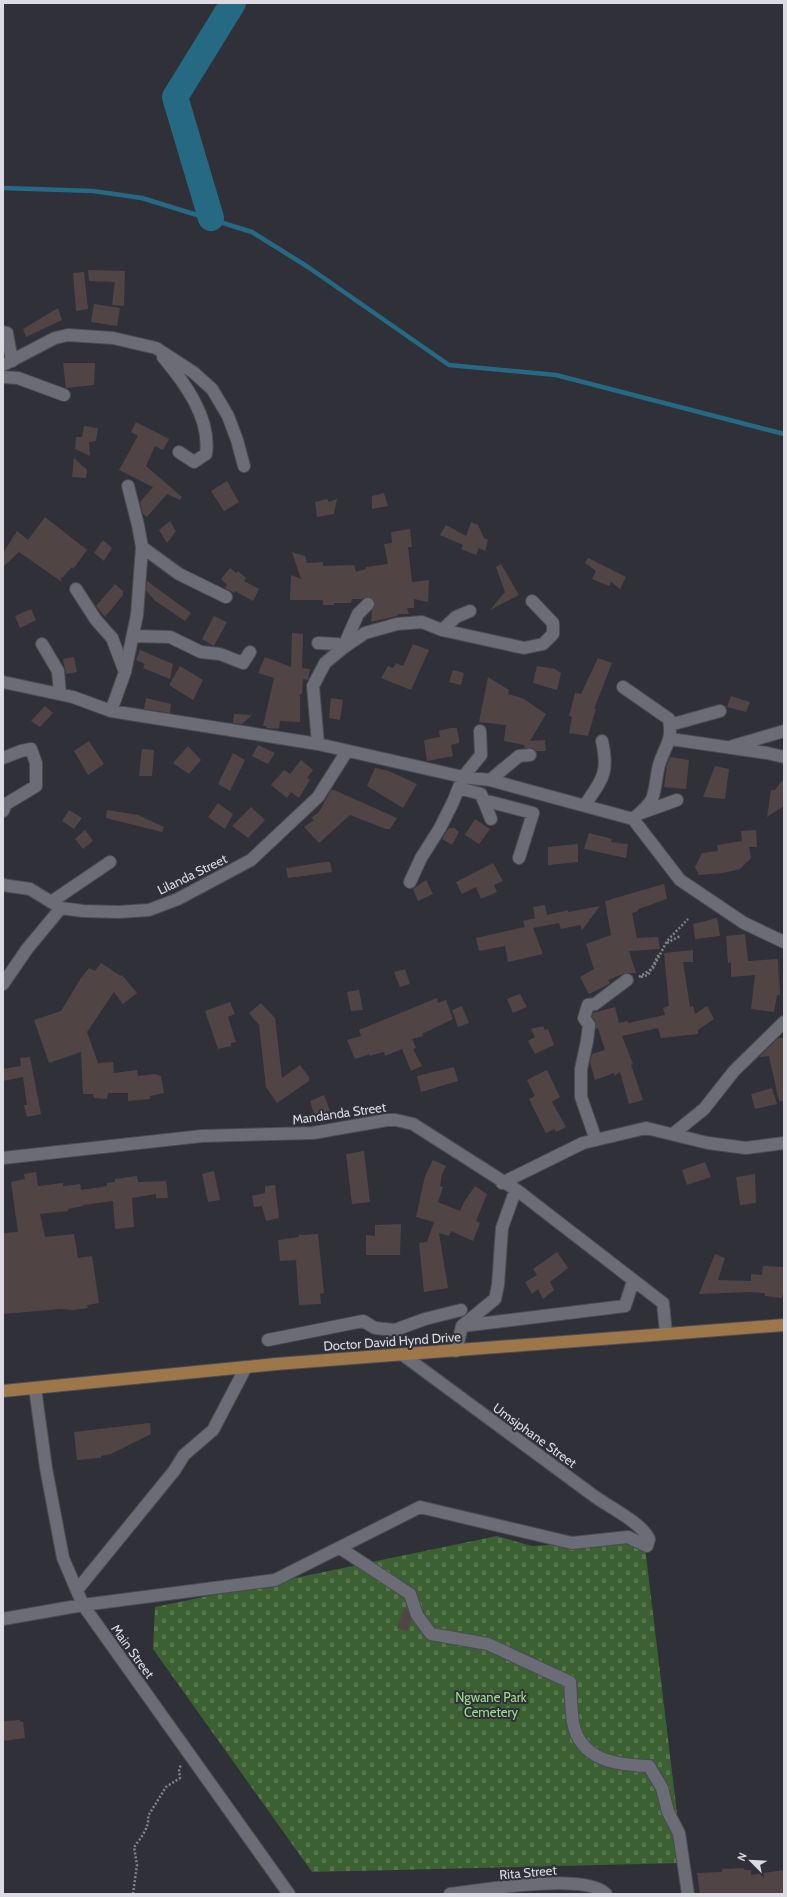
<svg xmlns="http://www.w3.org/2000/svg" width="787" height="1897" font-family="Cabin,sans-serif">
	<defs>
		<pattern id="cemetery-stones" width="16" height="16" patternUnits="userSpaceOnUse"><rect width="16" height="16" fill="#3b6031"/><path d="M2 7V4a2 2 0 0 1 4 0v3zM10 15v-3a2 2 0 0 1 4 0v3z" fill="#57764f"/></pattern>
	</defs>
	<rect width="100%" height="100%" fill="#303038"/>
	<path fill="url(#cemetery-stones)" d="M497,1536L532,1546L644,1539L683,1863L312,1872L153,1649L155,1607Z"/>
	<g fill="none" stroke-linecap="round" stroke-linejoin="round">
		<path stroke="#266982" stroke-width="4.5" d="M3,188L93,191L142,198L252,232L308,267L449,365L556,375L784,434"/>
		<path stroke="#266982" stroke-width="26" d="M211,218L175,97L233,3"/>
	</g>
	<path fill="#504544" d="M88,270L125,271L124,306L112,305L115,282L89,281Z
		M84,272L88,309L76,311L73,273Z
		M94,304L120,308L117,326L91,322Z
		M58,308L62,320L26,337L23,329Z
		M63,363H95L94,385L66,388Z
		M136,422L169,439L163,450L155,446L146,466L182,497L180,500L167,494L147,517L143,514L140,502L153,487L119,470L138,436L131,432Z
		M84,426L98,428L96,441L89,442L90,456L75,449L76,437H82Z
		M74,458L87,470L86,478L72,477Z
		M227,481L239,502L224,511L211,491Z
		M384,493L388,506L372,509V496Z
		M327,499L329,502L337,499L334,514L317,517L315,502Z
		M45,517L87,550L73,569L72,567L62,578L60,576L62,582L19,552L3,567V553L17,531L28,540Z
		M170,521L176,531L167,543L159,530Z
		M471,522L478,525L484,538L488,540L485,551L479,548L476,555L461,549L463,545L440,535L446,525L466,536Z
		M410,529L412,547H408L412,582L429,580L428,602L414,599V608H407L409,614H398L397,616L371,622L372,611L375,602L370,597L362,599H352L351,603H334V605H323V600H290L291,575L301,579L292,552L305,556L307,563L323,562V566L354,565L356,572L366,569V567L388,564L384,544L392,543L391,532Z
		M103,540L112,548L104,561L94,553Z
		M588,558L626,577L620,589L611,582L609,586L592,579L596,571L585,563Z
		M501,564L519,595L490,610L505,592L496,567Z
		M230,568L236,573L238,571L246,578L244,581L259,589L253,601L235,591L234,593L225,588L227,585L221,579Z
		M147,581L191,613L185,621L154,600L146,590Z
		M115,584L123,591V595L105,617L96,606Z
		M31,609L36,620L20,628L15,616Z
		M214,616L227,622L214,646L202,639Z
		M292,633L303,634L302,668L310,669L308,680L303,679L302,694H300V722L280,721L279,729L266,728L267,726H263L274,678L258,673L265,657L291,667Z
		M413,644L429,650L411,690L381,678L388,666L393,668L396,663L403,666Z
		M140,650L173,664L170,679L143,668L145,664L136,660Z
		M74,657L77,672L66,674L63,659Z
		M598,658L612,663L594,709H596L588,736L569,733L572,717L569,716L575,693L581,694Z
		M180,666L203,680L193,700L169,685Z
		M537,666L555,669L561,673L557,690L533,683Z
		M453,670L464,673L461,685L449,682Z
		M488,677L509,690L508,694L522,698L546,714L530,741L545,740L546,751H536L533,748H525L524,745L504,741L506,725L479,722Z
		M731,696L750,702L746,712L727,707Z
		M146,698L171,704L170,713L144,709Z
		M331,698L343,700L340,720L329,718Z
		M45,706L53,713L40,727L31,721Z
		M234,714L252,715L242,724L233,723Z
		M451,728H457L459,739V743L451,745L453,756L427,761L424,740L440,737L439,731Z
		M89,741L104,764L88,775L74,751Z
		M258,745L275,753L268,764L252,756Z
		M188,746L201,760L189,774L173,763Z
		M142,749L154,750L152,776H139Z
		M233,753L245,760L230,791L218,784Z
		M670,757L689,760L686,789L664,787L667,765Z
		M301,760L313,770L307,778L310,780L299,798L291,792L287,798L271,785L284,770L290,774Z
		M715,766L729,769L725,799L703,797Z
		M375,768L389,771L417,784L403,808L367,786Z
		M784,778V806L767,817L771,790H775Z
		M331,790H334L397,818L390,829H386L350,815L319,843L304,827L314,820L311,818L319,812Z
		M218,803L233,814L225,829L208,817Z
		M251,807L265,820L248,838L232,826Z
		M69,810L82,818L74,829L62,821Z
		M107,810L138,815L164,827L162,832L106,818Z
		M475,819L490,829L479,844L465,835Z
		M449,828H454L459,832L452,845L442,839Z
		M85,830L93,841L83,849L75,839Z
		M756,830L757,847H749L751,858L740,869L723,873L699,875L695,867L702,853L718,851L717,845L742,841L741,831Z
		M589,833L612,839L611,842L628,844L626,858L584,849Z
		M578,844V862L548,865V847Z
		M325,862H330L332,872L288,878L286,868Z
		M493,863L503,881L494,885L497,892L481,899L476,887L462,894L456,882Z
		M426,880L433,894L418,901L413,889Z
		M664,884L667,899L638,909V911L632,913L637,938L658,937L660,949L629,951L636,973H626L608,980L610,983L609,984L589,994L580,977L594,969L586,944L611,935L605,901Z
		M545,905L547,915L568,910V912L600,906L582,930L580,925L561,929L559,923L533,928L543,954L508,962L505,946L479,951L476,938L525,927L523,921L535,918L533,907Z
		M717,918L720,936L695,939L693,924Z
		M745,934L748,961L778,959L780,995H777L774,1012L751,1009L755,975L731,977V962L728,963L726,936Z
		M693,950V962H683L690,1007L693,1006L695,1014L707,1006L714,1019L698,1030V1034L661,1038L658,1028L622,1036L633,1064L631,1065L643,1100L629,1104L620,1072L615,1076L614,1073L595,1080L590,1062L592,1054L605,1050L598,1028L596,1029L595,1021L592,1017L593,1013L615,1007L619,1023L628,1021V1023L665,1015L663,1008L669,1006L664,953Z
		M101,963L121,976L122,975L137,993L123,1004L114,992L87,1032L98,1063L113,1062L114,1073L137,1070L138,1076L155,1074L161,1076L164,1093L150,1096V1099L128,1101V1093H108L107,1099L94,1098L93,1094H83L81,1052L49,1063L34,1020L61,1011L81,978L89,968L95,971Z
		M405,969L410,984L400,987L394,972Z
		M359,990L363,1010L351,1011L347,992Z
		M520,994L527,1007L513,1013L507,999Z
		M437,998L438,1003L446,1000L453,1019L422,1034L423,1036L412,1039L416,1048L413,1049L422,1066L411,1071L402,1049L385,1056L384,1052L369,1056L370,1054L355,1059L347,1040L361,1036L359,1030Z
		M230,1002L235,1014L228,1017L236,1042L231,1043V1046L218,1049L205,1011Z
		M261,1003L275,1018L282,1078L300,1065L309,1077V1081L277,1103L266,1087L259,1025L249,1013Z
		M462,1006L469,1023L458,1027L452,1010Z
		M543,1026L545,1030L548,1029L554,1045L535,1054L528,1041L535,1037L531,1029Z
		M778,1038H784V1101H779L769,1056L759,1057Z
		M30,1057L41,1114L27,1117L24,1105H27L23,1077L3,1081V1069L21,1066L20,1058Z
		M454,1067L458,1081L421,1092L417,1076Z
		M547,1070L560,1097L552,1102L566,1127L556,1132L554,1129L546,1133L529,1099L535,1096L527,1080Z
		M772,1088L777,1104L755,1109L751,1094Z
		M324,1095L330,1111L315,1117L310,1101Z
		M364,1151L370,1202L352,1204L346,1154Z
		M433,1160L446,1166L442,1174L440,1186L443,1187L438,1202L460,1211L464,1202L475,1186L487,1194L476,1221L480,1223L473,1241L451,1231L449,1236L439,1233L448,1288L424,1292L419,1243L427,1242L434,1222L416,1217L425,1176Z
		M705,1162L711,1177L687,1185L682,1170Z
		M214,1171L220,1200L208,1202L202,1174Z
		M36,1172L38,1186L63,1183V1186L80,1184L81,1190L107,1186V1183L115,1182V1179L137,1176L138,1182L166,1181L168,1198H156V1194L132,1198L134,1227L115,1229L113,1201L83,1205V1206L68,1209V1211L40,1214L45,1237L74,1234L78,1258L92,1256L99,1303L87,1305L88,1308L74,1310L60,1309L3,1314V1233L18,1232L11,1182L25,1179L24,1174Z
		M755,1174L756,1203L740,1205L736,1177Z
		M275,1185L279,1218L266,1221L262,1206L254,1207L252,1196L265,1193V1186Z
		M401,1224L400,1255H366V1235L375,1236V1225Z
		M318,1234L324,1293L320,1294L321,1304L299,1305L296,1260L280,1261L278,1240L299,1237V1235Z
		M557,1252L568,1268L550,1282L554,1290L543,1299L538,1289L532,1294L525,1282L537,1275L533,1269Z
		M715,1254L725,1258L718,1280L751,1281V1274L762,1275L763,1266L784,1267V1289L782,1298L765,1296V1293L750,1292L699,1294Z
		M150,1423L151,1434L111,1454L101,1456V1458L77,1460L74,1432Z
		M404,1608L407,1609L411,1620L407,1631L397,1628Z
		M20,1720V1722H23L25,1738L3,1741V1721Z
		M743,1868L745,1870H751V1875L784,1870V1894H700L697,1873L722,1872V1869Z"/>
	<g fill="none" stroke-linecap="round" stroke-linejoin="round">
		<g stroke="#4b4b52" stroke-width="14">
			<path id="minor" d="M3,332L7,333L12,361
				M163,357C185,383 211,418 206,454L194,462L179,452
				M3,365L55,338L68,335L113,338L156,348L193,372L212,389L228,416L237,440L244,466
				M3,377L18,378L64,395
				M142,547L179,574L226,597
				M76,589L96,620L112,638L125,672
				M442,630L456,617L470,611
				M134,636L170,637L201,652L220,654L243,663L250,652
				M318,643L337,644L343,648L358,614L368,604
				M42,644L58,671L60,694
				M3,682L73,697L111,711L318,744L463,777L490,780L633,819C640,813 648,807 652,799C656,789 656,776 659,765C665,745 673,742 669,719L623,687
				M111,711L125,672L137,615L142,547L138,525L128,486
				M670,725L720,711
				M671,739L767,753L784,757
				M318,744L313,686L325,663L343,648L365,633L397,624L422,622L442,630L524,648L543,644L553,634V623L532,601
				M733,746L784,731
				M3,758L21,751L31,749L36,763V786L6,804L3,811
				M490,780L519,756L530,755
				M459,788L481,794L491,819
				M483,800L533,813L519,858
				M585,805C603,778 609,773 602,741
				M641,813L677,800
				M633,819L680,880L744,923L784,942
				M410,882L421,858L440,828L453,802L463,777L481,755L480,731
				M3,885L30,889L61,908L83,911L119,912L149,910L178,899L251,860L318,797L347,751
				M51,902L110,862
				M3,984L27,949L61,908
				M673,1134L704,1109L734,1071L784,1022
				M596,1140L581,1097V1069L587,1041L589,1025L584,1018L588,1005L595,1004L627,980
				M3,1158L202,1136L313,1133L387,1120H396L413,1124L518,1191L663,1303L666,1333
				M502,1183L583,1143L646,1128L708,1143L746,1148L784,1143
				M462,1326L625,1306L633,1281
				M268,1340L363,1321L375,1328L395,1330L425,1319L461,1310
				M456,1351L462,1326L495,1299L498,1285L502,1228L513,1197L518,1191
				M35,1388L46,1468L63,1558L83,1605L289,1894
				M340,1548L410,1594L417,1615L431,1634L488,1644L570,1682C571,1695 571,1709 573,1722C580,1761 617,1765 649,1766L662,1788L668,1812L679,1833L688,1894
				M77,1590L174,1471L184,1455L213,1430L246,1367
				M3,1619L83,1605L275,1580L420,1507L572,1543L628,1537L647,1546L649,1539C642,1523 609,1507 594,1496C530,1449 467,1402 403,1355
				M450,1894C480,1890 586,1872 606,1894"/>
		</g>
		<g stroke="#4b4b52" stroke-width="14">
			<path id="major" d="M3,1391L276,1364L784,1325"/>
		</g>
		<path stroke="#828289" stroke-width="2.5" stroke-dasharray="2 2" stroke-linecap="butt" d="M667,943L680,936
			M639,977L653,968L667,941L688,919
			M641,977L648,975L659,954
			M133,1894L137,1865L134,1847C140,1839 150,1827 148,1816L166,1787L180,1778L179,1769L181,1765"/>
		<use href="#minor" stroke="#6b6c76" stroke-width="12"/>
		<use href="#major" stroke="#9d764a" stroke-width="12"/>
	</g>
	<g text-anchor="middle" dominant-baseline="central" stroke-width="4" stroke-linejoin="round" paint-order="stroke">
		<g font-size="13" fill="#dbdbe1" stroke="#303038">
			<text transform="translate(192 874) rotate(-26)">Lilanda Street</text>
			<text transform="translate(339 1113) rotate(-8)">Mandanda Street</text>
			<text transform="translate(392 1341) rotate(-4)">Doctor David Hynd Drive</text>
			<text transform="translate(535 1435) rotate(36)">Umsiphane Street</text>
			<text transform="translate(133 1651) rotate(54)">Main Street</text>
			<text transform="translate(528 1872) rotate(-5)">Rita Street</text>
		</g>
		<g font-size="13" fill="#9cdd8c" stroke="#303038">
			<text x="491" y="1697">Ngwane Park<tspan x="491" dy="15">Cemetery</tspan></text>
		</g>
	</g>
	<rect width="787" height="1897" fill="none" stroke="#dbdbe1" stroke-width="8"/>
	<g transform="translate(751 1861) rotate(294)" stroke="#303038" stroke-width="3" paint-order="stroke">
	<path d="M0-3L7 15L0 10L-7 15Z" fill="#dbdbe1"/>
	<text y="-6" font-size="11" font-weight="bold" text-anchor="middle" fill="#dbdbe1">N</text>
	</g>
</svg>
